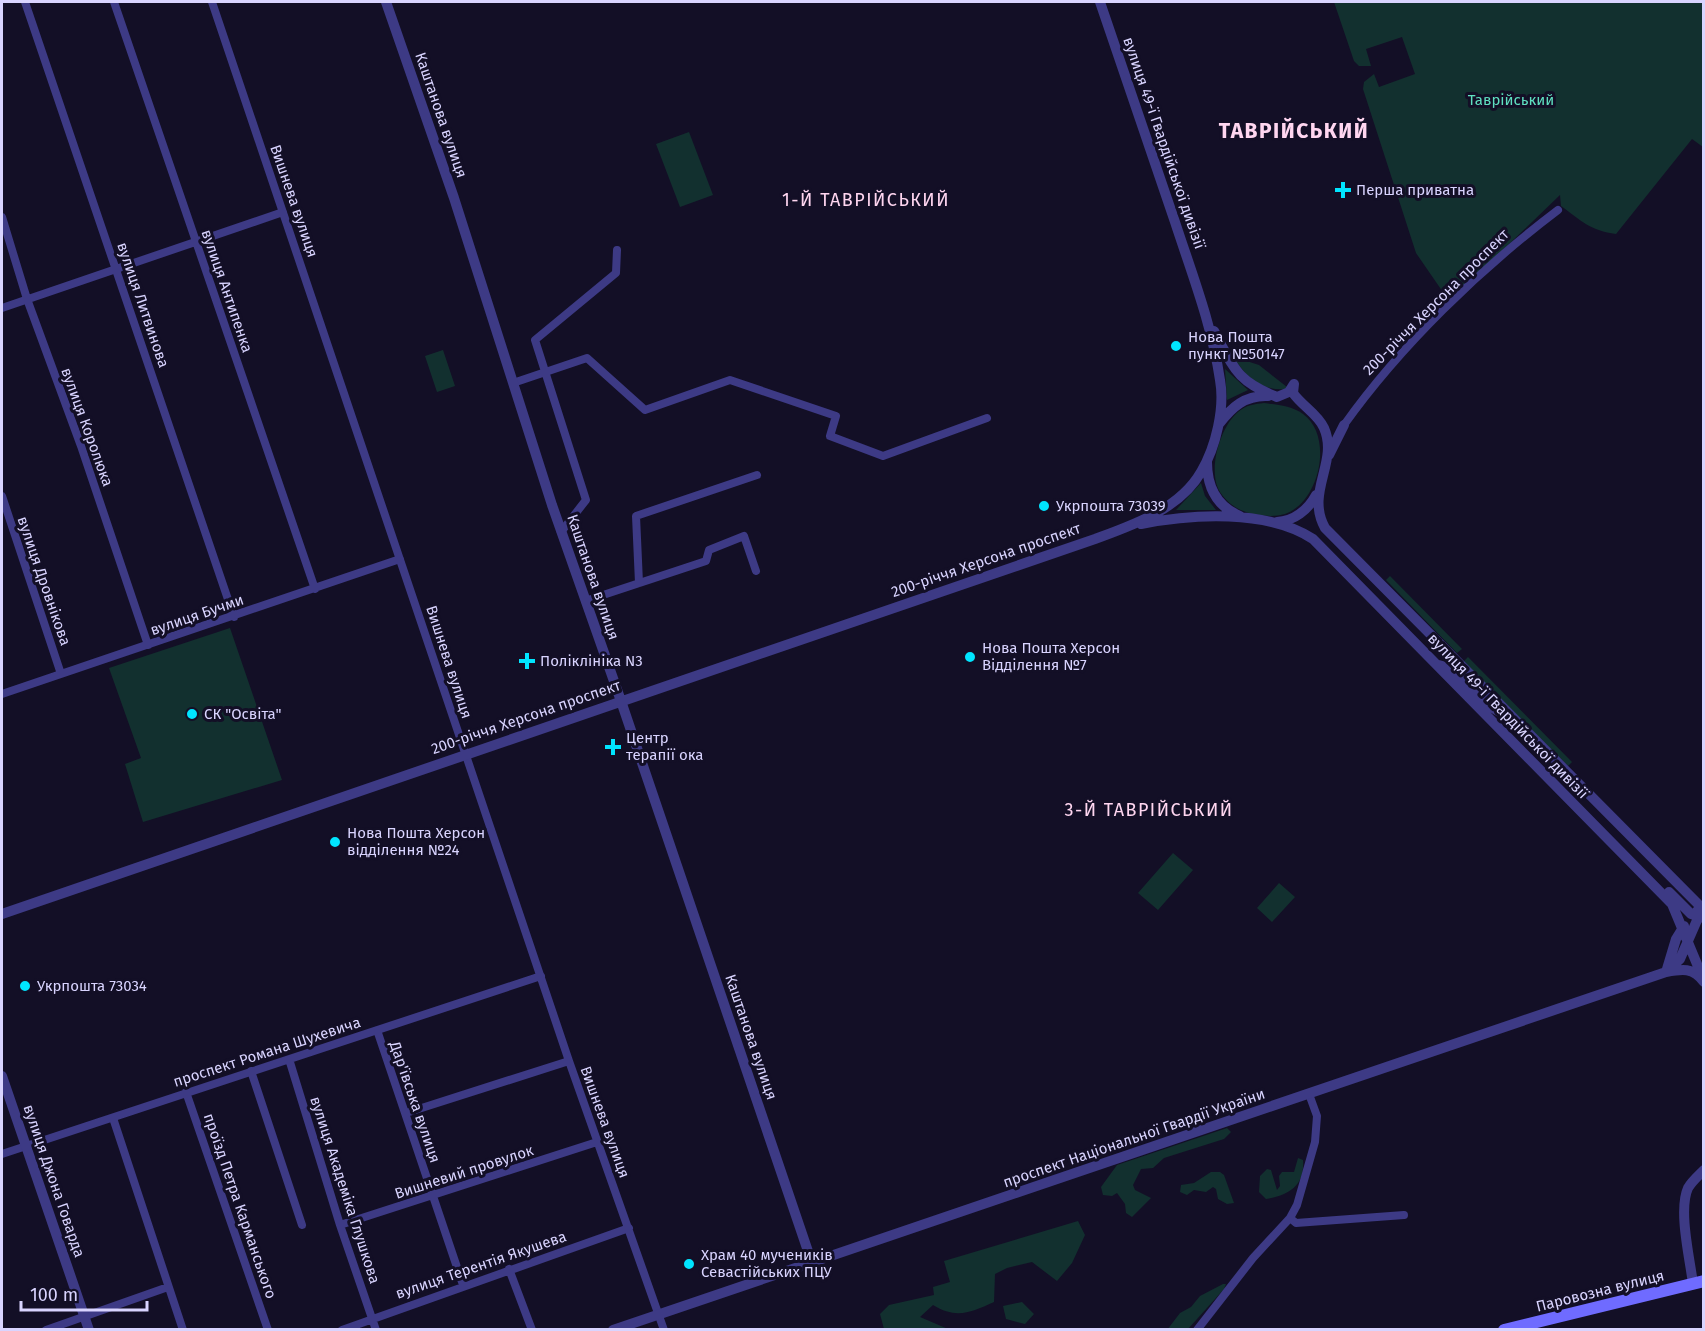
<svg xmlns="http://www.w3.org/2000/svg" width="1705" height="1331" font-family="'Fira Sans',sans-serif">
	<rect width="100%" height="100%" fill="#130f26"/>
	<path fill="#12302f" d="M1334,2H1703V147L1692,139L1616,234C1591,231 1580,220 1561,206L1560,195L1454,297L1447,298L1416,253L1363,89L1364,82L1374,74L1379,87L1415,74L1402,37L1366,49L1371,66H1359L1354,61Z
		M689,132L713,195L680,207L656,144Z
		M443,350L455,386L437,392L425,356Z
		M1234,357L1259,365L1287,387L1286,389C1263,392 1244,376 1234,357Z
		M1225,369L1248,390L1227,400Z
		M1264,403C1277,405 1292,406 1303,414C1334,436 1320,502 1285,514C1275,517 1264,516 1253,514C1239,511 1228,504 1220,492C1207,471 1220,427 1238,412C1246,405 1255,404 1264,403Z
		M1201,483L1205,496L1216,510H1176Z
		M1390,576L1462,649L1457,653L1386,580Z
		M230,628L282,780L143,822L125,764L141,758L109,668Z
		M1468,657L1572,762L1568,766L1463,662Z
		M1173,853L1193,870L1158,910L1138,893Z
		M1279,883L1295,897L1272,922L1257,908Z
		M1227,1128L1231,1132L1224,1139L1164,1158L1153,1168L1141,1169L1133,1185L1135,1190L1151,1198L1132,1217L1126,1213L1125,1204L1117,1193L1112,1196L1103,1195L1101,1187L1117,1165Z
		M1298,1158L1303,1160C1305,1186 1289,1195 1266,1199L1259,1192L1260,1176L1267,1169L1271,1170L1277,1190L1280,1186L1279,1176L1282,1172H1294Z
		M1211,1172H1220L1224,1175L1234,1203L1227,1204L1218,1199L1216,1189L1213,1187L1206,1192L1194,1190L1187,1195L1180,1192L1181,1185L1194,1183Z
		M1078,1221L1085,1235L1072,1263L1057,1281L1032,1262L1007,1268L995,1274L994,1302C970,1313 956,1319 933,1305L920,1317L948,1329H884L880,1314L889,1305L934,1295L933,1287L950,1282L944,1261Z
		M1223,1284H1226L1224,1289L1188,1329L1167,1330L1180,1313L1191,1307L1200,1296Z
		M1022,1302L1034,1314L1025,1324L1006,1319L1003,1306Z"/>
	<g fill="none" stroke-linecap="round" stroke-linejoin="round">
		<path stroke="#3d3a85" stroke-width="8" d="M25,2L234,617
			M114,2L315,589
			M212,2L569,1061L664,1330
			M2,217L27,299L81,446L148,645
			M2,308L283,212
			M513,383L587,358L645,410L730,380L836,416L830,436L883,456L987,418
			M1344,425C1401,345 1480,269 1558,210
			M2,496L61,674
			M561,532L586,500L535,340L616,273L617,250
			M639,583L636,516L757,475
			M585,601L706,561L709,550L744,536L756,571
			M2,694L400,559
			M377,1030L463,1285
			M289,1059L340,1225L376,1330
			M251,1071L302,1225
			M186,1092L268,1330
			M406,1113L569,1061
			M113,1118L183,1330
			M2,1154L541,976
			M1290,1218L1296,1223L1404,1215
			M340,1225L597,1142
			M509,1269L532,1330
			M46,1330L168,1287
			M342,1330L629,1228
			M1197,1330L1253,1258L1290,1218L1297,1205L1315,1142L1317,1116L1309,1094"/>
		<path stroke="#3d3a85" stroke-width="10" d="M386,2L454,198L552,505L621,701L812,1263
			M1214,331C1234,368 1236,381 1277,397L1289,392L1294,384
			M1294,384L1293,393C1302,406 1318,414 1324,428C1339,462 1305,492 1325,528L1704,910
			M1219,424C1232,407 1245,395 1268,396
			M1329,455L1344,425
			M1207,462C1207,487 1216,506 1240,516
			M1277,522C1294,521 1308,510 1316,495
			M1141,524C1192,514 1267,509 1313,539L1672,904L1702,976
			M1438,665C1468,671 1476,706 1508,715
			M1669,892L1691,914L1704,918
			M2,914L1095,539C1133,525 1180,509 1201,472C1216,447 1225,408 1220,380C1212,325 1192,274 1175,222C1150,149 1125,75 1100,2
			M1667,969L1676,939L1684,926
			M1666,972L1680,959L1698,918L1697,911
			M2,1076L89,1330
			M1693,1284C1690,1259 1678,1210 1688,1188C1692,1181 1698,1176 1704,1170
			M613,1330L1666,972C1682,969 1693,967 1704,982"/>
		<path stroke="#6f6bff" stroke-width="12" d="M1504,1330L1704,1281"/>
	</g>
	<g fill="#00e5ff" stroke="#130f26" stroke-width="2">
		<path d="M1340 181h6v6h6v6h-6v6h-6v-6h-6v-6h6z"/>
		<circle cx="1176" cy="346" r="6"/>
		<circle cx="1044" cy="506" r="6"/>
		<circle cx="970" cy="657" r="6"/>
		<path d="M524 652h6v6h6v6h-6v6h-6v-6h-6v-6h6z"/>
		<circle cx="192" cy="714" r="6"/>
		<path d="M610 738h6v6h6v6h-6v6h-6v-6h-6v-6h6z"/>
		<circle cx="335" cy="842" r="6"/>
		<circle cx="25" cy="986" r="6"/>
		<circle cx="689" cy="1264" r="6"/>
	</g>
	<g text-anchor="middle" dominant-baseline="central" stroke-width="6" stroke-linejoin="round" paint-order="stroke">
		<g font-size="15" fill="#5fe0c0" stroke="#130f26">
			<text x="1511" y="100">Таврійський</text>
		</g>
		<g font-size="15" fill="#d9d4ff" stroke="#130f26">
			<text transform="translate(441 115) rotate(71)">Каштанова вулиця</text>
			<text transform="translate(1164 143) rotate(71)">вулиця 49-ї Гвардійської дивізії</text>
			<text transform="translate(294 201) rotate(71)">Вишнева вулиця</text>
			<text transform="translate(227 291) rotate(71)">вулиця Антипенка</text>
			<text transform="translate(1436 302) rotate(-45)">200-річчя Херсона проспект</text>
			<text transform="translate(143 305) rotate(71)">вулиця Литвинова</text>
			<text transform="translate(87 427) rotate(70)">вулиця Королюка</text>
			<text transform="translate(986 560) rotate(-19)">200-річчя Херсона проспект</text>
			<text transform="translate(593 577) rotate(71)">Каштанова вулиця</text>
			<text transform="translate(44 581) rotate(71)">вулиця Дровнікова</text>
			<text transform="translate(197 615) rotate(-19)">вулиця Бучми</text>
			<text transform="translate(449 662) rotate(72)">Вишнева вулиця</text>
			<text transform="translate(1508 716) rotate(46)">вулиця 49-ї Гвардійської дивізії</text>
			<text transform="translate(526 717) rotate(-19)">200-річчя Херсона проспект</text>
			<text transform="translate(751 1037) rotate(71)">Каштанова вулиця</text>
			<text transform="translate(267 1052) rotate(-18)">проспект Романа Шухевича</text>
			<text transform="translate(415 1102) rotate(71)">Дар'ївська вулиця</text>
			<text transform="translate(605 1122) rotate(70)">Вишнева вулиця</text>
			<text transform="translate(1134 1138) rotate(-19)">проспект Національної Гвардії України</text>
			<text transform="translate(464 1172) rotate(-18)">Вишневий провулок</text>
			<text transform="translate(54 1181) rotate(71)">вулиця Джона Говарда</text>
			<text transform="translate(345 1190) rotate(72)">вулиця Академіка Глушкова</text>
			<text transform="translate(240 1206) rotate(71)">проїзд Петра Карманського</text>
			<text transform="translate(481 1265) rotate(-19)">вулиця Терентія Якушева</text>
			<text transform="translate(1600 1291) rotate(-14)">Паровозна вулиця</text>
		</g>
		<g font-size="15" fill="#d9d4ff" stroke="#130f26" text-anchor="start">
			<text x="1356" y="190">Перша приватна</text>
			<text x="1188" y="337">Нова Пошта<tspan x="1188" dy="17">пункт №50147</tspan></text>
			<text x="1056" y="506">Укрпошта 73039</text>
			<text x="982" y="648">Нова Пошта Херсон<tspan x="982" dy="17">Відділення №7</tspan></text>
			<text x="540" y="661">Поліклініка N3</text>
			<text x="204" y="714">СК "Освіта"</text>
			<text x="626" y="738">Центр<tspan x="626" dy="17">терапії ока</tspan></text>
			<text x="347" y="833">Нова Пошта Херсон<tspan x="347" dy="17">відділення №24</tspan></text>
			<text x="37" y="986">Укрпошта 73034</text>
			<text x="701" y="1255">Храм 40 мучеників<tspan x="701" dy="17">Севастійських ПЦУ</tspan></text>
		</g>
		<g font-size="18" letter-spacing="1.5" fill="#ffd6f0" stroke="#130f26">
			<text x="866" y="200">1-Й ТАВРІЙСЬКИЙ</text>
			<text x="1149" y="810">3-Й ТАВРІЙСЬКИЙ</text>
		</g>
		<g font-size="21" font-weight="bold" letter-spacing="1.5" fill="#ffd6f0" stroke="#130f26">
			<text x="1294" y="131">ТАВРІЙСЬКИЙ</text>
		</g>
	</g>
	<rect width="1705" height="1331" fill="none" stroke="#d9d4ff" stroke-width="6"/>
	<path d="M21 1301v9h126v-9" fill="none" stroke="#d9d4ff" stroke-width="3"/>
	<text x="30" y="1301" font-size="18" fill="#d9d4ff" stroke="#130f26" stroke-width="4.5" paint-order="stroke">100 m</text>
</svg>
